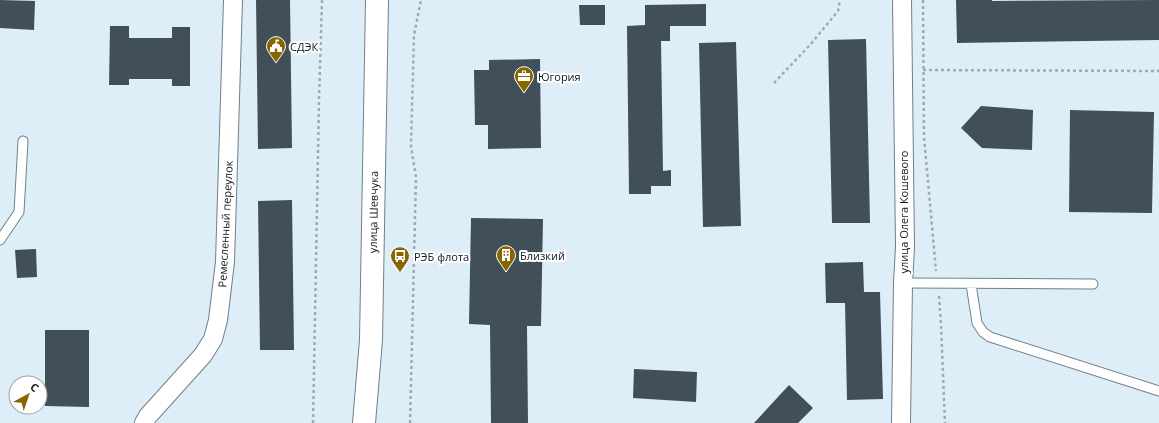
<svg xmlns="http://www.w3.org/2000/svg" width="1159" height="423" font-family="'Open Sans',sans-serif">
	<rect width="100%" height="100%" fill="#deeef9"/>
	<path fill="#414f58" d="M0,0L35,1L34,30L0,28Z
		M256,0H290L292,148L258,149Z
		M956,0H992V1L1159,0V40L957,43Z
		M706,4V26H670V41H661L663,171L671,170V186H651V194H629L627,26L645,25V5Z
		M579,5H605V25H580Z
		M110,26H129V38H172V27H190V86H172V79H129V85H109Z
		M866,39L870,223H832L828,40Z
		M736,42L741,226L703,227L699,43Z
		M540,59L541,148L488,149V125H475L474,70H489V60Z
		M981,106L1033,110L1032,150L982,148L961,128Z
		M1070,110L1154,112L1152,213L1069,212Z
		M292,200L294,350H260L258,201Z
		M471,218L543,219L541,326H527L528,423H491L490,325L469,324Z
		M36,249L37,277L17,278L15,250Z
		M863,262L864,292H880L883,399L847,400L845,303H826L825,263Z
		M45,330H89V407L45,406Z
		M634,369L697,372L696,402L633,398Z
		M789,385L813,408L798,423H754Z"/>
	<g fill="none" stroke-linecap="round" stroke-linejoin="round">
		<g stroke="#707f89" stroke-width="11">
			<path id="service" d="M0,240L19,212L23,141
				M903,283L1093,284
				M971,284L977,323L983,332L990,337L1159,391"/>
		</g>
		<g stroke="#707f89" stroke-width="20">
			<path id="minor" d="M144,423L148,416L203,355L213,339L218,320L225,262L233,0
				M901,423L903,283L905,247L902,0"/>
		</g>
		<g stroke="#707f89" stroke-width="24">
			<path id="primary" d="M364,423L371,340L377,0"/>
		</g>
		<path stroke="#9fabb4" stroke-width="2.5" stroke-dasharray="3 3" stroke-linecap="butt" d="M923,0L924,137L936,271
			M923,70L1159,71
			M774,83L810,45L838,11L840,0
			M939,296L941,324L945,423
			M313,423L319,100L322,0
			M410,423L416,177L411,147L414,35L421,0"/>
		<use href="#service" stroke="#fff" stroke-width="9"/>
		<use href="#minor" stroke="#fff" stroke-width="18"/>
		<use href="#primary" stroke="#fff" stroke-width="22"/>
	</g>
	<defs>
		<g id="civic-pin" transform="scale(1)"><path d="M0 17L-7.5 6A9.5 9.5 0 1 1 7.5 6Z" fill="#876602" stroke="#fff"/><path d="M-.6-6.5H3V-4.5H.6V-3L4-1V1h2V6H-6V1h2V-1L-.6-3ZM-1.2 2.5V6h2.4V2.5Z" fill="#fff"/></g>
		<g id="office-pin" transform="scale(1)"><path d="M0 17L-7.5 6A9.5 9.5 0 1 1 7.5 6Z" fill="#876602" stroke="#fff"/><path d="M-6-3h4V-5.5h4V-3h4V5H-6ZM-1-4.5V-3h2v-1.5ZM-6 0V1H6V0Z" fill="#fff"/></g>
		<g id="building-pin" transform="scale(1)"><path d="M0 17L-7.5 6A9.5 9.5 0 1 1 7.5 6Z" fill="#876602" stroke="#fff"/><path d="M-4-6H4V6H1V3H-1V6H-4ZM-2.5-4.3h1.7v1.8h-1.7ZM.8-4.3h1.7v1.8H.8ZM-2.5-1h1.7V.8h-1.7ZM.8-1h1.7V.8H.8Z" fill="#fff"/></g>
		<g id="bus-pin" transform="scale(1)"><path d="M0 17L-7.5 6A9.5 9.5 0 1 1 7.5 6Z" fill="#876602" stroke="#fff"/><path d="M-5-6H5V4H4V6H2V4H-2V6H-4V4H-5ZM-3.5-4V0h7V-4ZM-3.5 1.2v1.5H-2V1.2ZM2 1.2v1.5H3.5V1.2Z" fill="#fff"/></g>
	</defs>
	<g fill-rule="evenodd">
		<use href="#civic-pin" x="276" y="46"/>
		<use href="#office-pin" x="524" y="76"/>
		<use href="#building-pin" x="506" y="255"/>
		<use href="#bus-pin" x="400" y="256"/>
	</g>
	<g text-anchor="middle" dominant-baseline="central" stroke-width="4" stroke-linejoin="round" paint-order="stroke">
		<g font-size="11" fill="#12181c" stroke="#fff" text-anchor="start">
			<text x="290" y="46">СДЭК</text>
			<text x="538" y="76">Югория</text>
			<text x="520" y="255">Близкий</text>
			<text x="414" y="256">РЭБ флота</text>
		</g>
		<g font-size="11" fill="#12181c" stroke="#fff">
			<text transform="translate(373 212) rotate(-89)">улица Шевчука</text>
			<text transform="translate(903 212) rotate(-90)">улица Олега Кошевого</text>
			<text transform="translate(225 224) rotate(-87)">Ремесленный переулок</text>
		</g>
	</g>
	<g transform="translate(28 395) rotate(40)"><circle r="19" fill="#ffffff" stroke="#a0a3a4"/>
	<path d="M0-3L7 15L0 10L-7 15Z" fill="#876602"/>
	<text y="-6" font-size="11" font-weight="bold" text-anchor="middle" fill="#12181c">С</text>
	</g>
</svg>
